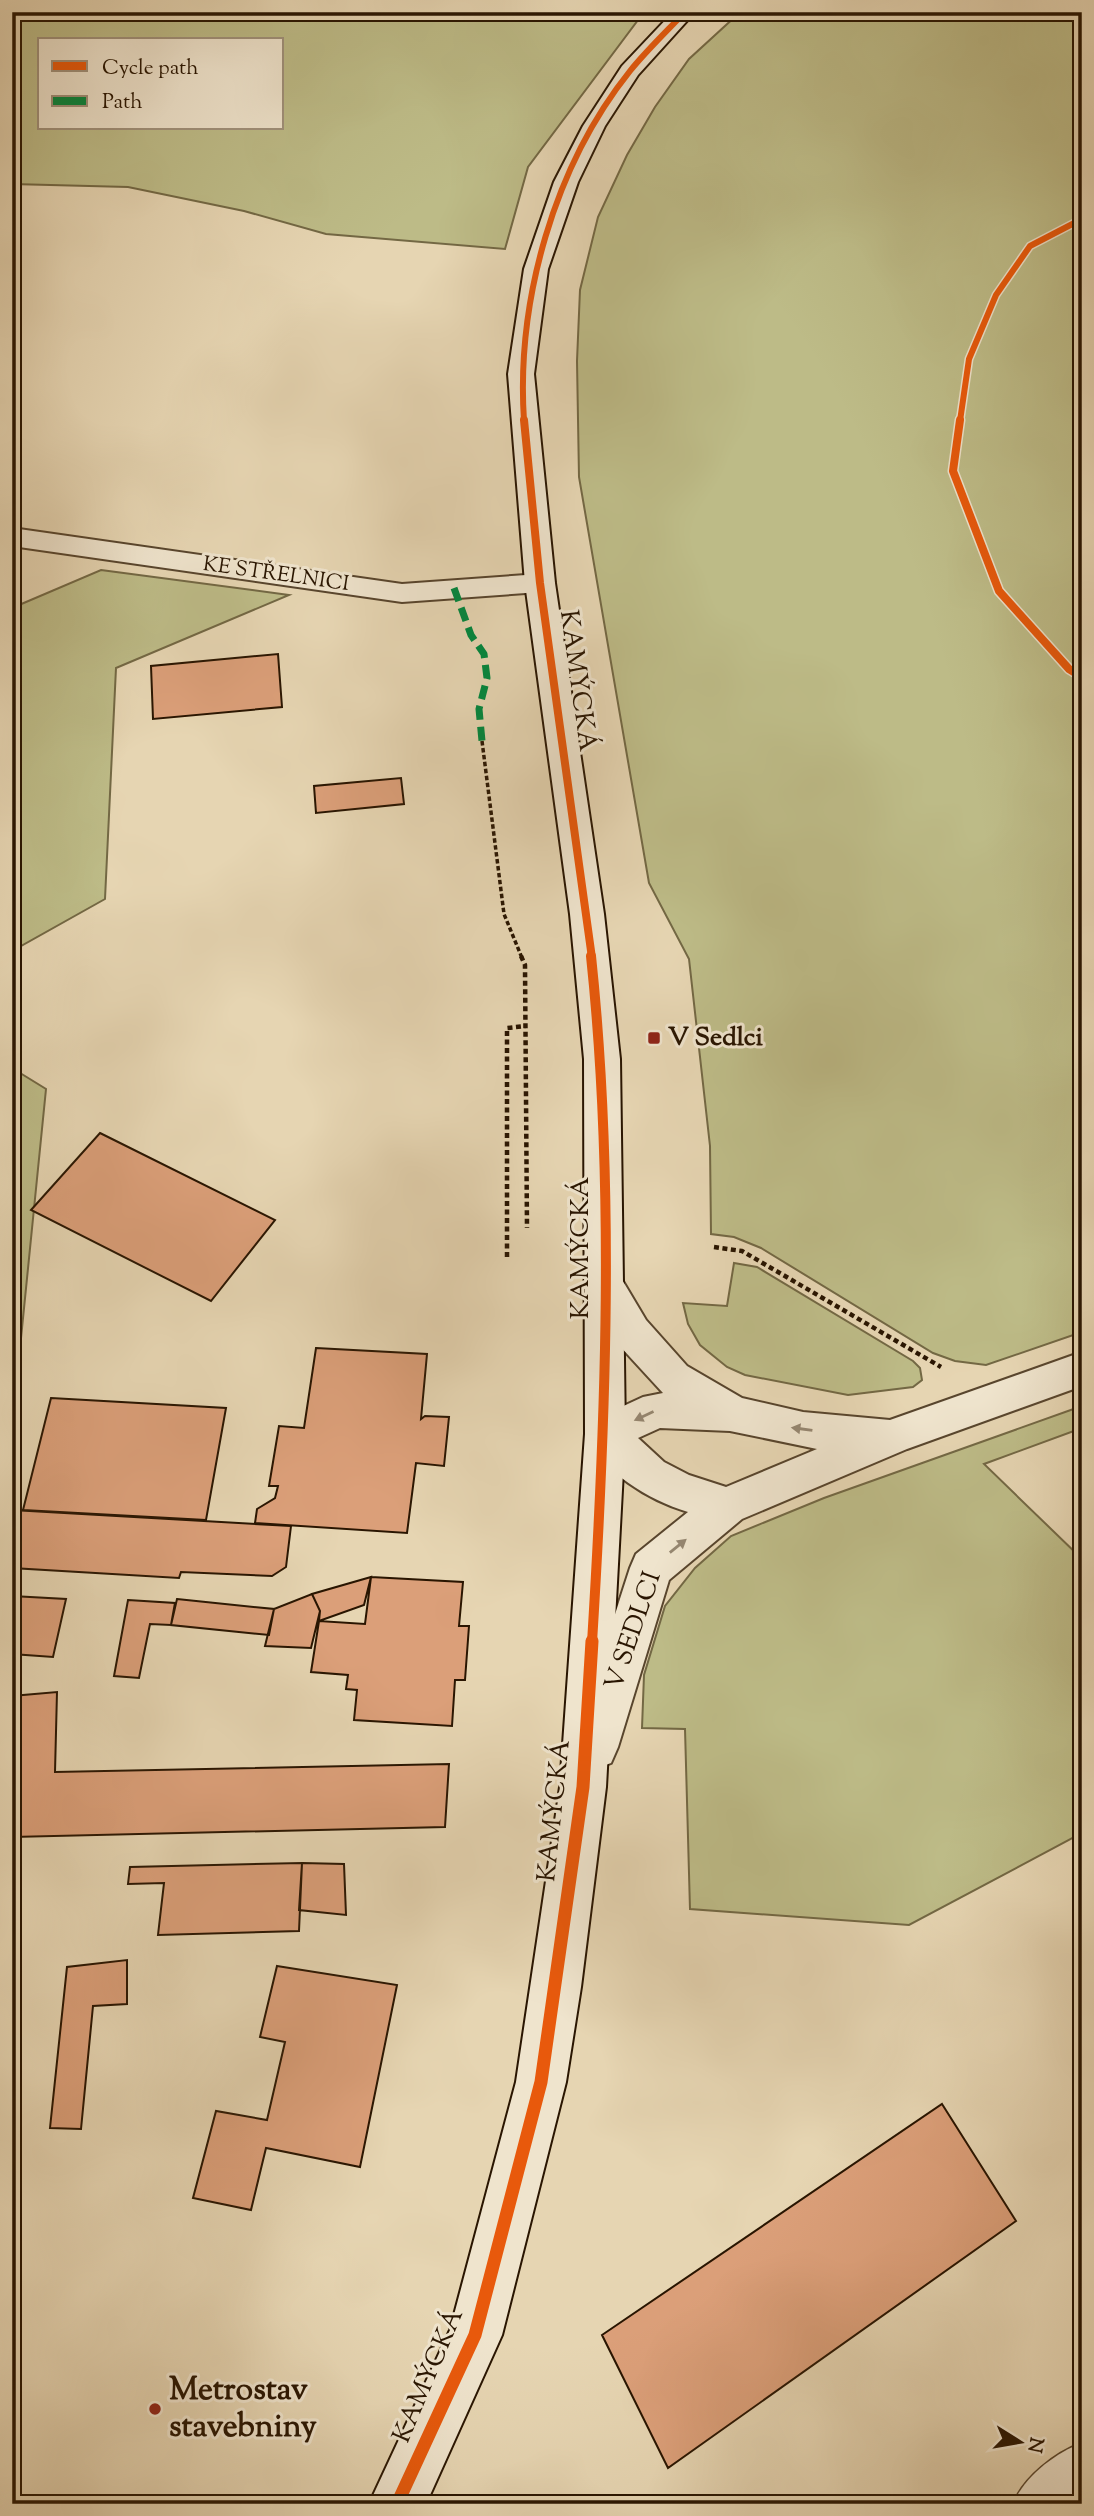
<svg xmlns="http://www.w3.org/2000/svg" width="1094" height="2516" font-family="'Sorts Mill Goudy',serif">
	<rect width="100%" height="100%" fill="#e6d5b2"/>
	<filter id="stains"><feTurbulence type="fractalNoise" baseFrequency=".00286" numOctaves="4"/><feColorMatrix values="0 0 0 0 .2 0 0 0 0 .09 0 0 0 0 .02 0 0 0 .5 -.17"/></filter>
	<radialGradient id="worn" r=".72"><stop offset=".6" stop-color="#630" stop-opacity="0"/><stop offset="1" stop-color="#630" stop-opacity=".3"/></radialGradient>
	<path fill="#bdbb87" stroke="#736844" stroke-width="2" fill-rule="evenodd" d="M12,12H644L528,167L505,249L326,234L244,211L128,187L12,184ZM282,40V128H40V40Z
		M765,12H1082V1332L986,1365L955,1361L933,1353L761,1248L734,1237L711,1234L710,1146L689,959L649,883L579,477L577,361L580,290L598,217L627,155L655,107L689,59L737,15Z
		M101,570L289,595L116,668L105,899L12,951V608Z
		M12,1068L46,1089L18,1368L12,1373Z
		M734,1263L757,1267L913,1361L920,1368L922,1380L913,1387L848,1395L745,1375L727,1367L700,1345L688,1324L683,1303L727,1306Z
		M1082,1406V1428L984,1464L1082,1559V1833L909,1925L690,1909L685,1729L642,1728L644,1675L665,1606L695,1568L731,1536L824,1498Z"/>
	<path fill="#db9f79" stroke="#291501" stroke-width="2" d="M278,654L282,707L153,719L151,666Z
		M401,778L404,804L316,813L314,786Z
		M100,1133L275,1220L211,1301L31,1210Z
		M316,1348L427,1354L421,1419L425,1416L449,1417L444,1466L416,1463L407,1533L255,1523L257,1509L275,1498L278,1486H269L279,1426L304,1428Z
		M51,1398L226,1408L206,1520L23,1510Z
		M12,1510L291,1526L286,1567L272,1576L181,1572L179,1578L12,1568Z
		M371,1577L364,1605L319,1621L320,1611L312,1594Z
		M371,1577L463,1582L459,1626H469L465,1680H455L452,1726L354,1720L357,1690L346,1689L348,1675L311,1672L319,1621L365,1624Z
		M312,1594L320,1611L311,1648L265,1646L274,1609Z
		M12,1596L66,1599L53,1657L12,1654Z
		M177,1599L274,1609L269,1635L171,1625Z
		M128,1600L175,1603L171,1625L150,1624L139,1678L114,1676Z
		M57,1692L55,1772L449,1764L445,1827L12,1837V1696Z
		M302,1863L344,1864L346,1915L299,1910Z
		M302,1863L299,1931L158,1935L164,1883L128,1884L130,1867Z
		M127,1960V2004L93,2006L81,2129L50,2128L67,1967Z
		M277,1966L397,1985L360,2167L266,2148L251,2210L193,2198L216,2111L267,2120L285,2042L260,2037Z
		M942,2104L1016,2221L668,2468L602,2335Z"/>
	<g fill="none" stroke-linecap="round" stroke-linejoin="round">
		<g stroke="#58452d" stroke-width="3">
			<path id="lane" d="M1082,2443V2495L1071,2504H1013C1024,2477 1055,2453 1082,2443Z"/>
		</g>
		<g stroke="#58452d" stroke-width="4">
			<path id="street" d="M12,528L402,584L540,574L550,577L555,583L550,589L540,592L402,602L12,546Z
				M604,1268L618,1273L646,1320L687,1366L742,1398L803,1412L890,1420L1082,1352V1386L907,1449L742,1519L669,1580L618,1747L611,1763L595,1769L579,1763L572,1747L630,1568L636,1554L688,1512C648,1500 603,1472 585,1434L591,1421L643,1397L663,1393L618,1344L585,1284L590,1273ZM660,1428L730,1431L817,1449L726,1487L689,1475L664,1462L638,1438Z"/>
		</g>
		<g stroke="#291501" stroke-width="4">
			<path id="secondary" d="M673,12H695L638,75L605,126L578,182L548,269L534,374L555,583L604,914L620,1059L625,1434L606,1787L581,1987L566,2082L502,2335L426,2504H369L450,2330L516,2082L560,1787L585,1434L584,1059L570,914L525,583L508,374L524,269L554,182L583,126L622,66Z"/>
		</g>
		<path stroke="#291501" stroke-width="3.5" stroke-dasharray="4.5 2.5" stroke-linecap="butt" d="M482,741L504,914L522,958"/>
		<path stroke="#291501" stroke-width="4.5" stroke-dasharray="5 3.5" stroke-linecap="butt" d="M521,956L525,965L527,1228
			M714,1247L742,1251L941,1367
			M507,1257V1028L526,1026"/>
		<use href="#lane" fill="#efe4cd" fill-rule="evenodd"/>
		<use href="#street" fill="#efe4cd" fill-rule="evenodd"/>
		<use href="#secondary" fill="#efe4cd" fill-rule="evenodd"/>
		<path stroke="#00873e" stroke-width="7" stroke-dasharray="14 7" stroke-linecap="butt" d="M454,588L471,635L484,654L487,678L479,709L482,741"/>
		<g stroke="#efe4cd" stroke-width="9">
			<path id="cycleway-far3" d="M524,421C516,301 554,166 630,71C647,50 667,31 685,12
				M960,421L969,359L996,295L1030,246L1082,219"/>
		</g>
		<g stroke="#efe4cd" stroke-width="11">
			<path id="cycleway-far2" d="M524,420L540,583L592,958
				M960,420L953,471L999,591L1069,669L1082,677"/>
		</g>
		<g stroke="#efe4cd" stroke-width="15">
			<path id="cycleway-far1" d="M591,956C615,1183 606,1415 592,1643"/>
		</g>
		<g stroke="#efe4cd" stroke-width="18">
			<path id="cycleway" d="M397,2504L475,2335L541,2082L583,1787L592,1641"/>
		</g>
		<use href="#cycleway-far3" stroke="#e8590c" stroke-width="6"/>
		<use href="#cycleway-far2" stroke="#e8590c" stroke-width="8"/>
		<use href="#cycleway-far1" stroke="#e8590c" stroke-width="10"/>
		<use href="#cycleway" stroke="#e8590c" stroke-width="13"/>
	</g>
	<defs><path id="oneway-solid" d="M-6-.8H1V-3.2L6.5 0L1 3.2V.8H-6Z" transform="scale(1.75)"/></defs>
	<g fill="#968771">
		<use href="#oneway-solid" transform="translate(644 1416) rotate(155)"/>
		<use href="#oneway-solid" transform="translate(802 1429) rotate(-172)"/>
		<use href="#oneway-solid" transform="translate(678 1546) rotate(-39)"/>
	</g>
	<g fill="#8f2418" stroke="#efe4cd" stroke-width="2.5">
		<rect x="647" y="1031" width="14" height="14" rx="3.5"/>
		<circle cx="155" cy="2409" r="7"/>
	</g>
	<g text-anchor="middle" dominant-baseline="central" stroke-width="6" stroke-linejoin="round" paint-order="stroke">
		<g font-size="21" fill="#291501" stroke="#efe4cd">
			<text transform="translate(276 575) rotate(8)">KE STŘELNICI</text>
		</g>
		<g font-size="26" fill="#291501" stroke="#efe4cd">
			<text transform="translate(577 681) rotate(82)">KAMÝCKÁ</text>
			<text transform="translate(581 1248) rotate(-90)">KAMÝCKÁ</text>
			<text transform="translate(634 1631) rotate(-71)">V SEDLCI</text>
			<text transform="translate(555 1811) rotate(-84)">KAMÝCKÁ</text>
			<text transform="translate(429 2376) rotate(-67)">KAMÝCKÁ</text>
		</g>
		<g font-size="26" font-weight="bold" fill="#291501" stroke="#efe4cd" text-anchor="start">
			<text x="668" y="1038">V Sedlci</text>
		</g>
		<g font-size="32" font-weight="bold" fill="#291501" stroke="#efe4cd" text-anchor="start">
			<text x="169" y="2391">Metrostav<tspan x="169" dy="37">stavebniny</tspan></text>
		</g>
	</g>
	<rect width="1094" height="2516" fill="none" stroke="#e6d5b2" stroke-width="42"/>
	<rect x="14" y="14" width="1066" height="2488" fill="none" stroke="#291501" stroke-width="3.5"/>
	<rect x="21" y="21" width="1052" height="2474" fill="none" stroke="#291501" stroke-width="2"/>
	<rect x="38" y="38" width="245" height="91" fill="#efe4cd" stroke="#a0917b" stroke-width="2"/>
	<rect x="52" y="61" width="35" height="10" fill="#e8590c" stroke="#a0917b" stroke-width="2"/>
	<text x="102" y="74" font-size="21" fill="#291501">Cycle path</text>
	<rect x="52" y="96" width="35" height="10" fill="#00873e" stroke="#a0917b" stroke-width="2"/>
	<text x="102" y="108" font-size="21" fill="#291501">Path</text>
	<g transform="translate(1020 2442) rotate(101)" stroke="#efe4cd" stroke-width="5" paint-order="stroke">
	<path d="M0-5L12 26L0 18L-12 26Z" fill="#291501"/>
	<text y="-10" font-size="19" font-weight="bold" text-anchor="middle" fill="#291501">N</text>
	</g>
	<rect width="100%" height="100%" filter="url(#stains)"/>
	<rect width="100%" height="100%" fill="url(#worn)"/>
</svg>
